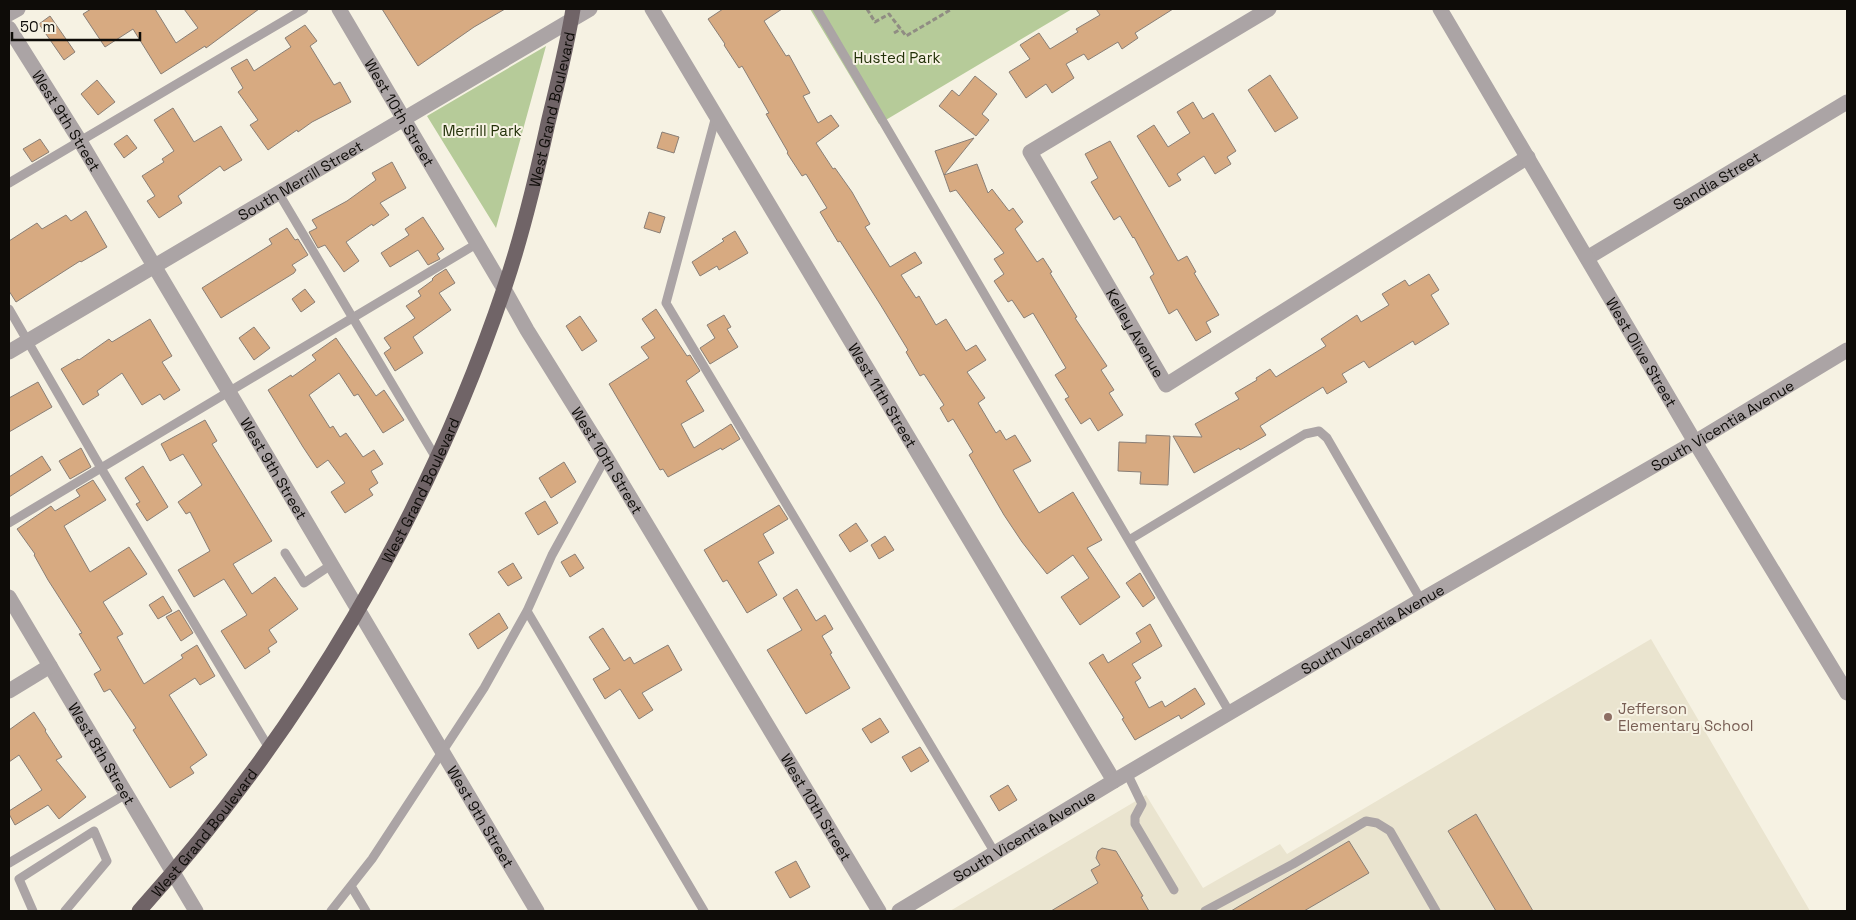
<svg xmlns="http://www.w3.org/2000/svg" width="1856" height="920" font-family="'Space Grotesk',sans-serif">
	<rect width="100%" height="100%" fill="#f6f2e3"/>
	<path fill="#eae4cf" d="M1651,639L1810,911H950L1146,795L1203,888L1280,844L1287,854Z"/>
	<path fill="#b6cb99" d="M810,9H1072L879,124Z
		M546,46L496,228L427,116Z"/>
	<path fill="#d7aa81" stroke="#8a7f76" d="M91,9H155L176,43L198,28L184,9H259L206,48L205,46L161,74L133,29L105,47L83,14Z
		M382,9H505L474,27L418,66Z
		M723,9H782L764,21L786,56L789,55L810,93L803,96L818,123L831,115L839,126L816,143L833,169L835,168L852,192L870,224L865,227L890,267L915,252L922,263L901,275L916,298L919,296L936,325L946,319L966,351L976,345L986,360L967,372L985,398L978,403L996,433L1000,430L1006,440L1015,435L1031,461L1013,470L1039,513L1073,492L1102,540L1087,548L1120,597L1080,625L1061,597L1089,578L1073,555L1047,574L1022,542L1004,515L969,455L973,452L953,419L948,422L940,408L944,405L924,374L920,376L906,352L908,350L880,304L840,241L838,242L820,212L827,208L806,174L802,176L787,153L788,152L766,114L769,113L742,66L739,68L724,45L725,44L708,19Z
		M1096,9H1173L1135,33L1138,38L1122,49L1118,42L1088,60L1084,54L1066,64L1074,78L1052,93L1046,84L1026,98L1009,72L1030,59L1020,45L1039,33L1050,49L1078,32L1076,29L1100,15Z
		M50,16L75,52L64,60L39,24Z
		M305,25L317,41L310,46L334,85L340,82L351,102L312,122L298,132L297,130L268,150L250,125L258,120L238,92L243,88L231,68L247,59L254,71L291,47L285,38Z
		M1270,75L1298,118L1275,132L1248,90Z
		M975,76L997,94L982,114L989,120L976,136L939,106L952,90L959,96Z
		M97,80L115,102L98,115L81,94Z
		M1193,102L1203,119L1213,113L1236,151L1227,157L1231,164L1215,174L1204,156L1177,174L1181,180L1169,187L1137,136L1154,125L1168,147L1190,133L1177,112Z
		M173,108L194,142L221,126L242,160L224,171L220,166L178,196L182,203L159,218L147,201L155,196L142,176L164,162L162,159L174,151L154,120Z
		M662,132L679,137L674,153L657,148Z
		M127,135L137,148L124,158L114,144Z
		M974,138L944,175L935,151Z
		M40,139L49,152L32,162L23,149Z
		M1110,141L1178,261L1187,256L1196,272L1194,273L1219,315L1206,322L1211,332L1196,341L1177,309L1169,314L1150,277L1154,274L1134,237L1133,238L1120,216L1114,220L1091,182L1098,178L1085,154Z
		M392,162L406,188L380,203L389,215L373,226L372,224L346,242L359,261L344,272L325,245L318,248L309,232L317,228L312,220L347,201L376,180L372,173Z
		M977,164L988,193L992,189L1009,211L1013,208L1023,222L1015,229L1037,262L1043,258L1052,272L1050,273L1077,317L1075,318L1107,366L1101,370L1114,390L1109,393L1123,415L1098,431L1090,418L1081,424L1065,399L1069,397L1055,375L1066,368L1033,313L1024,318L1012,300L1008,302L994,281L1004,274L994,259L1004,253L956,190L950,192L944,175Z
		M86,211L107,247L81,262L80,261L16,302L9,291V241L37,223L42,229L66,215L71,221Z
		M649,212L665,217L660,233L644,228Z
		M423,217L444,249L437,254L440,259L428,265L418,250L390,267L381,253L409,235L405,229Z
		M287,228L295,240L298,239L308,255L292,265L296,270L294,273L221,318L202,288L272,244L269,239Z
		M735,231L748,253L719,270L717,266L700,276L692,262L724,241L722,239Z
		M446,269L455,283L439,293L451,310L413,337L423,353L395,371L384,353L391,348L384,338L415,318L406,306L421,296L418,291L433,280L432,279L435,276Z
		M1429,274L1439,290L1431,295L1449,324L1415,345L1413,341L1369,368L1364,361L1342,374L1347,382L1327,394L1323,387L1260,426L1266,435L1240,450L1239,448L1194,473L1173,436L1202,437L1195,424L1239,399L1235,393L1257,380L1256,378L1270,369L1276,377L1326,346L1321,339L1357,315L1361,322L1389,305L1382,294L1405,280L1409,286Z
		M305,289L315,302L301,312L292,299Z
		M656,309L687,356L690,355L700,371L686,381L704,411L681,424L694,448L731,424L740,439L722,450L721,448L668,477L663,469L660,470L609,384L649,358L641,347L655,338L642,319Z
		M724,315L731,327L727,329L738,347L710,364L700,348L715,338L707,325Z
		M580,316L597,341L582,351L566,326Z
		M150,319L172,356L162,362L180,390L164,400L160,394L142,405L122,373L97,391L99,395L83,405L61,369L78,359L79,360L109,339L112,342Z
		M254,327L270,348L254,360L239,338Z
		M336,338L376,396L384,390L404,420L383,433L358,394L354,396L339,373L309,395L330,428L333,426L340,437L346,433L363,457L374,450L383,464L371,471L378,483L369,489L373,495L345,513L331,492L345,483L328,460L317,468L303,447L268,390L291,375L292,377L316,360L312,355Z
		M38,382L52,407L9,432V398Z
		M205,420L217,441L212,444L272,541L233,564L252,594L275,577L298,609L269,630L277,642L268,648L270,652L245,669L221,631L247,615L224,579L194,597L178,570L210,551L190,512L186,514L178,502L202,485L183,454L170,461L161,444Z
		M1146,435L1170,436L1168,485L1140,484L1141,472L1118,471L1119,442L1146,443Z
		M81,448L91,467L70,479L59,461Z
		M42,456L51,470L9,497V477Z
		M564,462L576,482L551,498L539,478Z
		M143,466L168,507L147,521L136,504L140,502L125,478Z
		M93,480L106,500L64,526L90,572L129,547L147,574L103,602L123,634L117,637L144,684L183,658L181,655L197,645L215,676L200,685L195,678L169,695L207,755L190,767L194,773L170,788L133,730L136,728L110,689L104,692L94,674L101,670L79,634L82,633L48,580L34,555L35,554L17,529L51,506L55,511L80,496L76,490Z
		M545,501L558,523L538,535L525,513Z
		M779,505L788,519L763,534L774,553L758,562L777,595L747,613L727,580L723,582L704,550Z
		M856,523L868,541L850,552L839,535Z
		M885,536L894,550L879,559L871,545Z
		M575,554L584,568L570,577L561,562Z
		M513,563L522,578L508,586L498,572Z
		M1140,573L1155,598L1143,607L1126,583Z
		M797,589L816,621L825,615L833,629L822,636L832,653L830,654L850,688L806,714L767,650L802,630L783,598Z
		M163,596L172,611L158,619L149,605Z
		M179,610L193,633L181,641L166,617Z
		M499,613L508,628L478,649L469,634Z
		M1150,624L1162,646L1132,664L1141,678L1135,682L1149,708L1162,701L1165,707L1195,688L1205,704L1181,719L1179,715L1135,740L1122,719L1124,718L1089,663L1103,654L1108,663L1141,642L1136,633Z
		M603,628L624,661L630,657L634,664L668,645L682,670L642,693L653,710L639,719L620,689L605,699L593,679L610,669L589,637Z
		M34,712L46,730L45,731L62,757L56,760L86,797L59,819L48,805L15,825L9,814V811L42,790L19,755L9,762V730Z
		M880,718L889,732L871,743L862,729Z
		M920,747L929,761L911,772L902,757Z
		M1008,785L1017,800L999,811L990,796Z
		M1476,814L1533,911H1496L1448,831Z
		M1349,841L1369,873L1304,911H1231Z
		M1102,848L1116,851L1143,896L1141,897L1149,911H1051L1098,883L1091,870L1100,865L1096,858L1098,851Z
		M796,861L810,887L790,898L775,872Z"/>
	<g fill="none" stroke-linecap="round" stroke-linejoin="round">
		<path stroke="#908d83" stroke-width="3" stroke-dasharray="5 2.5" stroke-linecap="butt" d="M867,9L875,22L889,14L906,36L952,9
			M894,33L901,29"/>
		<path stroke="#aba4a5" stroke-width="9" d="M817,9L1230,713
			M716,116L666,303L995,853
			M9,183L304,9
			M278,192L436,458
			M9,309L101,468L269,748
			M9,523L478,243
			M1129,540L1305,434L1319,431L1327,438L1421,600
			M285,553L304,583L331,565
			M527,611L704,911
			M1127,773L1142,804L1135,817V824L1174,890
			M9,863L126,794
			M351,886L366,911
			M33,911L19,879L94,831L107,861L65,911
			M331,911L372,859L484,688L527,611L552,555L606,457
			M1205,911L1293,864L1366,821L1377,823L1390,831L1436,911"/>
		<g stroke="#aba4a5" stroke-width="15">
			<path id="s1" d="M339,9L504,289"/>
			<path id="s2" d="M652,9L1114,781"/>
			<path id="s3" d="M1269,9L1030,152L1166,385L1528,157"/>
			<path d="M9,14L18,9"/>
			<path id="s4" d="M9,28L80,141L537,911"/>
			<path id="s5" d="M1587,258L1847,102"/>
			<path id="s6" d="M9,352L590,9"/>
			<path id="s7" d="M9,597L196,911"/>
			<path d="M9,691L50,666"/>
			<path id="s8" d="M899,911L1114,781L1421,600L1695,442L1847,350"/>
		</g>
		<g stroke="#aba4a5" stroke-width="15">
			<path id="s9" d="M1440,9L1695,442L1847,693"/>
			<path id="s10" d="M504,289L527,330L606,457L879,911"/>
		</g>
		<path stroke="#706467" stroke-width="15" id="s11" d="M139,911C301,731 428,516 505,286C523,233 536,178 548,123C557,85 567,47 573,9"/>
	</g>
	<circle fill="#8d6e63" stroke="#f6f2e3" stroke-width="2" cx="1608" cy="717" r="5"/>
	<g text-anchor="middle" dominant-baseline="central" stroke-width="4" stroke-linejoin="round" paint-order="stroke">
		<g font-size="15" fill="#233109" stroke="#f6f2e3">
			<text x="897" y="57">Husted Park</text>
			<text x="482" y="130">Merrill Park</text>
		</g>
		<g font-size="15" fill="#0e0c08" stroke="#f6f2e3">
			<text stroke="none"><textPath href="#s11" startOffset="912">West Grand Boulevard</textPath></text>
			<text stroke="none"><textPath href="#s1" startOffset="120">West 10th Street</textPath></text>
			<text stroke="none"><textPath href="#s4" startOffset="109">West 9th Street</textPath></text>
			<text stroke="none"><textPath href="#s6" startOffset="338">South Merrill Street</textPath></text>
			<text stroke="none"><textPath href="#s5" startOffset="151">Sandia Street</textPath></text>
			<text stroke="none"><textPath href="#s3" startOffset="488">Kelley Avenue</textPath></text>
			<text stroke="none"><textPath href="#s9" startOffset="398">West Olive Street</textPath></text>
			<text stroke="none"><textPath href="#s2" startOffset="450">West 11th Street</textPath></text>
			<text stroke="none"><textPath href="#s8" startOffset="956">South Vicentia Avenue</textPath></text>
			<text stroke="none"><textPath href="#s10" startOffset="200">West 10th Street</textPath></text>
			<text stroke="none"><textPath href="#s4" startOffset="514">West 9th Street</textPath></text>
			<text stroke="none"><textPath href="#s11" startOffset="508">West Grand Boulevard</textPath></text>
			<text stroke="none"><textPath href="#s8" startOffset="551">South Vicentia Avenue</textPath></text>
			<text stroke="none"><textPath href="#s7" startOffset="182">West 8th Street</textPath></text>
			<text stroke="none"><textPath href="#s10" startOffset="605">West 10th Street</textPath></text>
			<text stroke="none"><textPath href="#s4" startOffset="919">West 9th Street</textPath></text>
			<text stroke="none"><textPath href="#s11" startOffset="102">West Grand Boulevard</textPath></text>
			<text stroke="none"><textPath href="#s8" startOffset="146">South Vicentia Avenue</textPath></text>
		</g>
		<g font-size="15" fill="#785e54" stroke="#f6f2e3" text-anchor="start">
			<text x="1618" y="708">Jefferson<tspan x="1618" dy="17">Elementary School</tspan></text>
		</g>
	</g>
	<rect width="1856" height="920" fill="none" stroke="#0e0c08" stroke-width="20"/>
	<path d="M12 32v8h128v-8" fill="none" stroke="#0e0c08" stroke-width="2.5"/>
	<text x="20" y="32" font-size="15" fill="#0e0c08" stroke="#f6f2e3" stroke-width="4" paint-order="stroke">50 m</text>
</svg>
